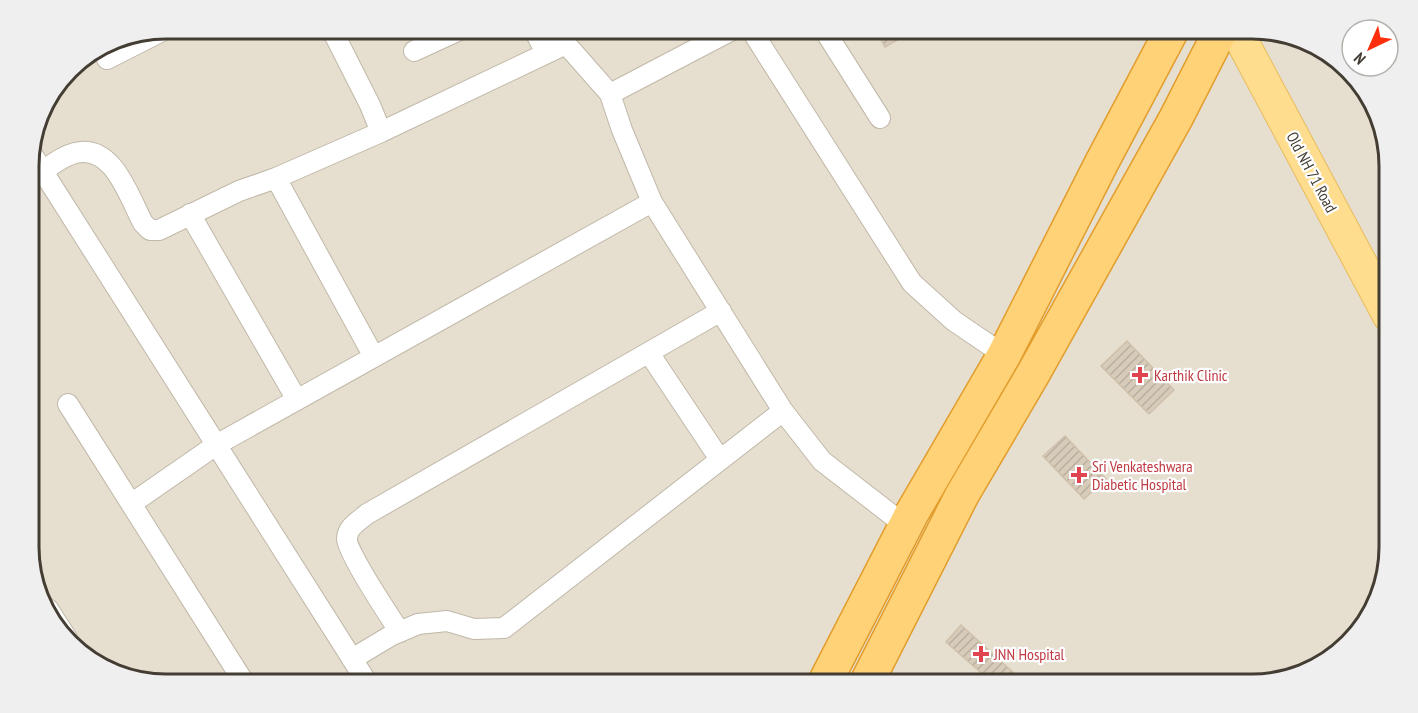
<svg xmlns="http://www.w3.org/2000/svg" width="1418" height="713" font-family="'PT Sans Narrow',sans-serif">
	<defs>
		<pattern id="building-hatch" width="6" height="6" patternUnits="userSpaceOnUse" patternTransform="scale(1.5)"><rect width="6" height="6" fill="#d7cbba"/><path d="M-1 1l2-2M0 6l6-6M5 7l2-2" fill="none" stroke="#baafa0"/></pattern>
	</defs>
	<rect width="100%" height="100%" fill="#f2ede2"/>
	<path fill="#e6dfd0" d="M166,28L1252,29L1313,43L1366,89L1388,148L1389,547L1375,607L1329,661L1261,684H166L105,670L57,630L30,565L29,157L43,105L75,63L114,39Z"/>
	<path fill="url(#building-hatch)" stroke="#cfc0ab" stroke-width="1.5" d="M875,28H918L885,47Z
		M1127,341L1174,390L1149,414L1101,366Z
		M1065,436L1106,479L1084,499L1043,456Z
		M961,625L1016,675L1008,684H994L946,642Z"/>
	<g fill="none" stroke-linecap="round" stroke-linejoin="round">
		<g stroke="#c0b8a8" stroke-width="22">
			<path id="minor" d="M331,28L370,105L381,132
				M533,28L546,53
				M750,28L912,283L954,321L1004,355
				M823,28L880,118
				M414,51L464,28
				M107,59L168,28
				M610,94L736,28
				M30,151L368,684
				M43,171C53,164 63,156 75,153C113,143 129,197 143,223L150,230H159L239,191L276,178
				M190,214L297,400
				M649,353L719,458
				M374,357L276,178L381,132L566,44L610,94L622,130L652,202L783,411L822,461L906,526
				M68,404L245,684
				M131,504L216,445L652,202
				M48,609L68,640
				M400,632C390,617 346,551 347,539C347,527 359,521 367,514L721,311
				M352,659L392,635L418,624L447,621L474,629L504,628L783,411"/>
		</g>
		<g stroke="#e7bb5b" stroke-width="34">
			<path id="primary" d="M1235,28L1389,316"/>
		</g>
		<g stroke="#e29d2c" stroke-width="36">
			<path id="trunk" d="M824,684L912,513L1004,355L1102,162L1173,28
				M866,684L962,495L1033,374L1176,118L1222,28"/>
		</g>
		<use href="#minor" stroke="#fff" stroke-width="20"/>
		<use href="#primary" stroke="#ffdd8e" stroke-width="32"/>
		<use href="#trunk" stroke="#ffd277" stroke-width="33"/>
	</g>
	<g fill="#e0444e" stroke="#fff" stroke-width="2">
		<path d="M1137 366h6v6h6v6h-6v6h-6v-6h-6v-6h6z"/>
		<path d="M1076 466h6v6h6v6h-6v6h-6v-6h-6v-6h6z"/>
		<path d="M978 645h6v6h6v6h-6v6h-6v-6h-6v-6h6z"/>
	</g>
	<g text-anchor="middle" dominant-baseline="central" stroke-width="4.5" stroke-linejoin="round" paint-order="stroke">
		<g font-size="16" fill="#443d33" stroke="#fff">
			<text transform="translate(1312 172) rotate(62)">Old NH 71 Road</text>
		</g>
		<g font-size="16" fill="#be3a42" stroke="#fff" text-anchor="start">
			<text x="1154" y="375">Karthik Clinic</text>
			<text x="1092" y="466">Sri Venkateshwara<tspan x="1092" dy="18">Diabetic Hospital</tspan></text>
			<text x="994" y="654">JNN Hospital</text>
		</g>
	</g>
	<path d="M0 0H1418V713H0ZM166 39H1252A127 127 0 0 1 1379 166V547A127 127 0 0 1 1252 674H166A127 127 0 0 1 39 547V166A127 127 0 0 1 166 39Z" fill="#f0efef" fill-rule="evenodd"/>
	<path fill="none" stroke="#443d33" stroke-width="3" d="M166 39H1252A127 127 0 0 1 1379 166V547A127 127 0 0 1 1252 674H166A127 127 0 0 1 39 547V166A127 127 0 0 1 166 39Z"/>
	<g transform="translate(1370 48) rotate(224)"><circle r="28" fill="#ffffff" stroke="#b4b1ad" stroke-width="1.5"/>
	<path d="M0-4.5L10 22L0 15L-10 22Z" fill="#ff2e0c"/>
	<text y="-9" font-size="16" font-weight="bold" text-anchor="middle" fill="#443d33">N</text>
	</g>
</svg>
